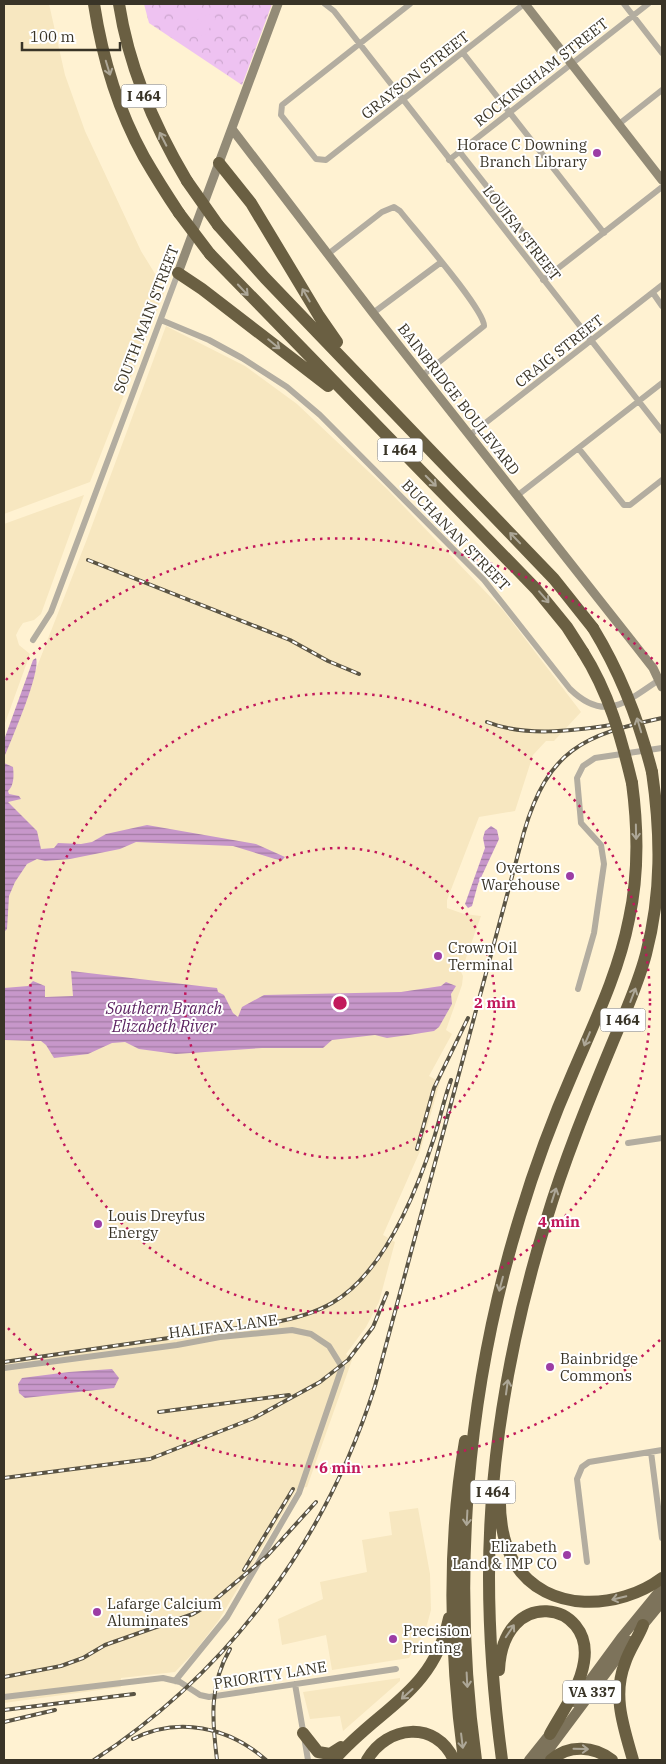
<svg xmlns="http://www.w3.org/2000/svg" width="666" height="1764" font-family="'IBM Plex Serif',serif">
	<defs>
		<pattern id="park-crowns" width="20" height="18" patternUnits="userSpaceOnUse" patternTransform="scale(1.25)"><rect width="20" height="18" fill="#eec2f1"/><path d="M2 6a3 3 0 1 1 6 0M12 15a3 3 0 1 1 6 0" fill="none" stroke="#cda7cf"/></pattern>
		<pattern id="water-rules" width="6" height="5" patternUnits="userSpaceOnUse" patternTransform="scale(1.25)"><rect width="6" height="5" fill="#c797ca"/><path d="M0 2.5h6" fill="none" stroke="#a37ca4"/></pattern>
	</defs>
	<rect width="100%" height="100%" fill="#fff2d2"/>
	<path fill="#f7e7c0" d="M4,4H49L65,75L85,131L141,251L165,290L90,482L4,514Z
		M166,326L245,366L297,404L387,489L503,610L581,712L554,741H546L533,755L515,811L479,817L447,900V908L464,914L481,916L461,972L463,976L462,985L446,1030L452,1034L429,1076L440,1082L420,1151L383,1235L395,1242L379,1302L366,1327L346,1354L352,1360L307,1487L297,1489L219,1620L196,1650L175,1672L121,1678V1687L4,1703V751L87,539Z
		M84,495L41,614L34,620L23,623L19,629L16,635L19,645L30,654L4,726V524Z
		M418,1508L430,1574L431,1610L425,1632L409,1658L332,1670L326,1635L282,1645L278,1619L323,1599L320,1582L367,1572L362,1540L392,1535L389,1512Z
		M400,1678V1681L343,1731L340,1716L310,1719L303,1692Z"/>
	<path fill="url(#park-crowns)" d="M144,4H272L242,85L149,23Z"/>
	<path fill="#eec2f1" d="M194,5L203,11L191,30L182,24Z
		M207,13L216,18L204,37L195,32Z"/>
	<path fill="url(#water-rules)" d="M36,658C41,673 11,740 4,758V740L33,660Z
		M4,763L13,767C14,775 14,786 8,791L9,794L19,796L21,799L8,802L37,831L41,849L54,848L58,843L81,844L92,842L106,834L147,825L256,844L285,857L282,860L275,859L233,846L136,842L120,849L70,859L45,861L37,859L27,864L15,882L9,896L7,929L4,932Z
		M491,826L497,830L499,839L478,884L472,906L468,908L465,904L485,848L483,838L485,831Z
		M71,971L217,988L218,992L224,995L233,1013L238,1017L242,1007L264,995L401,992L441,986L446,982L456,986L451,994L452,1004L439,1027L434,1031L415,1034L387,1038L375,1035L332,1040L323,1048H262L176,1054L139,1049L125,1042L112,1043L88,1054L54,1058L46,1045L41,1041L4,1040V988L28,986L33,981L45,986V997L73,996Z
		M112,1369L119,1378L114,1388L25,1398L19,1393L18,1384L22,1378L69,1372Z"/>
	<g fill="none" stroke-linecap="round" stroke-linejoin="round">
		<path stroke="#b3ada0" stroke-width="6" d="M325,4L334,11L662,431
			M410,4L282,105L281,115L316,159L326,160L524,4
			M624,4L662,53
			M463,53L604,233
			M619,124L662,90
			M459,151L554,272
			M449,160L648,4
			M328,254L382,212L394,207L400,211C414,229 485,310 484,326L423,375
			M543,280L662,187
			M653,293L662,306
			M373,313L440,263
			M161,320L209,340L242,358L287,387L320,415L484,580L570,689C605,723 626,702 659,680
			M470,435L662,285
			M579,449L624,505H630L662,480
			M518,495L662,383
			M33,640L51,612L178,273
			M578,989L594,933L604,864L601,845L581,823L577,778L583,766L595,758L662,748
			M628,1143L662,1138
			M4,1368L177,1345L220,1337L292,1330L311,1334L329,1346L342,1367L299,1493L227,1617L175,1681
			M651,1452L662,1538
			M587,1562L577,1479L582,1467L589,1462L662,1450
			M295,1684L308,1760
			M4,1697L163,1678L180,1682L200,1695L209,1697L396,1669"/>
		<path stroke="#938b77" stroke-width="9" d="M525,4L662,180
			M232,129L373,313L635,645L653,668L662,687
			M178,273L278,4"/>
		<path stroke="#7d735b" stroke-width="10" d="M639,1630L662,1602
			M574,1702L621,1638L662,1588
			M529,1760L553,1730
			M541,1760L630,1641"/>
		<path stroke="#6a5f42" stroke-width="12" d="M94,4C102,56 118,110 144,157C155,176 167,195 179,213
			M119,4C129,68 154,126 187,181
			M219,163L251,203L319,316L337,342
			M218,225L265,278L554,579L593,628
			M210,254L536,589L567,627L583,652
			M178,273L202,289L328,386
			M500,1489C499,1514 502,1543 515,1564C547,1614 619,1610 662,1578
			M499,1670C503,1585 594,1601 584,1662C580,1688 562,1712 550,1734
			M303,1733L318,1752L330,1754L341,1747
			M334,1760C379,1708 433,1693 449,1618
			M367,1760C387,1725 436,1720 454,1760
			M464,1760C450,1656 447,1545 465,1441
			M476,1760C451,1579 466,1391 520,1216C535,1166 553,1118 574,1070C595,1021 619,971 629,919C639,874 638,828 632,783
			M502,1760C494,1700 489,1638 489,1577C489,1458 511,1335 546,1221C564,1161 588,1102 612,1044C624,1015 638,985 646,954C662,893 661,834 652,772
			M551,1760C569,1744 594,1746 612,1760
			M633,1760C624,1728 612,1696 625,1663C629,1650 638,1638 643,1625"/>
		<g stroke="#5a5444" stroke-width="4">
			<path id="rail" d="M88,560L290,640L328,661L359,674
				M487,722C525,737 572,731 611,725
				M417,1149L434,1088L468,1018
				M4,1362L271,1323C293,1319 313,1314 332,1303C384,1273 416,1193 434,1138C440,1119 444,1099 451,1080
				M159,1412L289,1395
				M4,1478L150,1459L254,1418L320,1382L348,1360L373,1327L387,1293
				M244,1570L293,1489
				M4,1677L61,1666L83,1658L105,1645L193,1614L210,1604L267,1556L316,1502
				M4,1710L134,1694
				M4,1722L55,1710
				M133,1739C178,1716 229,1727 266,1760
				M94,1760C230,1671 326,1540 375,1386L524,832C548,750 583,735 662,718
				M217,1760C212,1720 209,1685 230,1649"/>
		</g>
		<use href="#rail" stroke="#fff" stroke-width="2" stroke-dasharray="5.5" stroke-linecap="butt"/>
		<path stroke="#6a5f42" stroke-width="12" d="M187,181L218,225
			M179,213L210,254
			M593,628C621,674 639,720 652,772
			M583,652C609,693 621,737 632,783"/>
	</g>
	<defs><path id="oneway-shaft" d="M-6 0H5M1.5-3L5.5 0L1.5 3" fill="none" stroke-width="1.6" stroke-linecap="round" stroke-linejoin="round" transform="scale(1.25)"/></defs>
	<g stroke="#ada797">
		<use href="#oneway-shaft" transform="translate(108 68) rotate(73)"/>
		<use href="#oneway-shaft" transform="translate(163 139) rotate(-117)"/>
		<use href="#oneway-shaft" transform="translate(243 290) rotate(47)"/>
		<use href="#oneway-shaft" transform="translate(306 295) rotate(-120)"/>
		<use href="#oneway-shaft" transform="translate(274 344) rotate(39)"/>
		<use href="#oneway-shaft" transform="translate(431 481) rotate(45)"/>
		<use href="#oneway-shaft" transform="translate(515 538) rotate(-134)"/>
		<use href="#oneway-shaft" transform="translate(544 597) rotate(49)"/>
		<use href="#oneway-shaft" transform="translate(639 725) rotate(-107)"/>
		<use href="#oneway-shaft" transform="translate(636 832) rotate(89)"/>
		<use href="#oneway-shaft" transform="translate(633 995) rotate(-69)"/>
		<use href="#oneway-shaft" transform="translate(587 1039) rotate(113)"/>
		<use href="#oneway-shaft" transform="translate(554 1195) rotate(-72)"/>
		<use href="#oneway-shaft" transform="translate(501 1284) rotate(105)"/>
		<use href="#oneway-shaft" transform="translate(507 1387) rotate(-82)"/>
		<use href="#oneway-shaft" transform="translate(467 1518) rotate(93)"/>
		<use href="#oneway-shaft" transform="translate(619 1598) rotate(167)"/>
		<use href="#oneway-shaft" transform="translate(510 1631) rotate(-56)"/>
		<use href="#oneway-shaft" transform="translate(467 1680) rotate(87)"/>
		<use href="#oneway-shaft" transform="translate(407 1694) rotate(138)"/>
		<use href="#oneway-shaft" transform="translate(462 1741) rotate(83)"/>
		<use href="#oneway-shaft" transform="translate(581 1749) rotate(1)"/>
	</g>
	<g fill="none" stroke="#c2185b" stroke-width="2.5" stroke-dasharray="2.5 5">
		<circle cx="340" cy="1003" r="155"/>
		<circle cx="340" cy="1003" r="310"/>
		<path d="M660 1340A465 465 0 0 1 6 1326M6 680A465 465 0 0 1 660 666"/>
	</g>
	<g fill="#9c3da5" stroke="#fff" stroke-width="2">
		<circle cx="597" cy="153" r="5"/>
		<circle cx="570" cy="876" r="5"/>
		<circle cx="438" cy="956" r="5"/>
		<circle cx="98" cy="1224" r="5"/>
		<circle cx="550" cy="1367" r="5"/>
		<circle cx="567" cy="1555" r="5"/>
		<circle cx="97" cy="1612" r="5"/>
		<circle cx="393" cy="1639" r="5"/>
	</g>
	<g text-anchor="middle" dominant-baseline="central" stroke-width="4" stroke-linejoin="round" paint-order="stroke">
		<g fill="#fff" stroke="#747168" stroke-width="1">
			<rect x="121.5" y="84.5" width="45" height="23" rx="4"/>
			<rect x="377.5" y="438.5" width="45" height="23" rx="4"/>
			<rect x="600.5" y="1008.5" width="45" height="23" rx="4"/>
			<rect x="470.5" y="1480.5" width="45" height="23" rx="4"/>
			<rect x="563" y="1680.5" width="58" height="23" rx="4"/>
		</g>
		<g font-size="14" font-weight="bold" fill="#393427">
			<text x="144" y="96">I 464</text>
			<text x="400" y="450">I 464</text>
			<text x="623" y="1020">I 464</text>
			<text x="493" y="1492">I 464</text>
			<text x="592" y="1692">VA 337</text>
		</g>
		<g font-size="15" fill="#393427" stroke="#fff">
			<text transform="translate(541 72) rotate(-38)">ROCKINGHAM STREET</text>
			<text transform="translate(415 75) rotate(-38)">GRAYSON STREET</text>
			<text transform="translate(522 233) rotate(52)">LOUISA STREET</text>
			<text transform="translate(146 319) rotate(-69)">SOUTH MAIN STREET</text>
			<text transform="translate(559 351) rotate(-38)">CRAIG STREET</text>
			<text transform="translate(459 399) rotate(52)">BAINBRIDGE BOULEVARD</text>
			<text transform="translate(456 535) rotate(46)">BUCHANAN STREET</text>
			<text transform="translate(223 1326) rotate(-7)">HALIFAX LANE</text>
			<text transform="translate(270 1675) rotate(-9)">PRIORITY LANE</text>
		</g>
		<g font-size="15" fill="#393427" stroke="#fff" text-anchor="start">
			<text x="587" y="144" text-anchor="end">Horace C Downing<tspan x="587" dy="17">Branch Library</tspan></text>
			<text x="560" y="867" text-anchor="end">Overtons<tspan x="560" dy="17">Warehouse</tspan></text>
			<text x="448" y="947">Crown Oil<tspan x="448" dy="17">Terminal</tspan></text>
			<text x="108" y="1215">Louis Dreyfus<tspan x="108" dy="17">Energy</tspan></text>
			<text x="560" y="1358">Bainbridge<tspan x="560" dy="17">Commons</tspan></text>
			<text x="557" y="1546" text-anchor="end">Elizabeth<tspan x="557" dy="17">Land &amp; IMP CO</tspan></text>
			<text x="107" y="1603">Lafarge Calcium<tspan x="107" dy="17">Aluminates</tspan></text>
			<text x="403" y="1630">Precision<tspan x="403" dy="17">Printing</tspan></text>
		</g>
		<g font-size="16" font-style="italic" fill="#5d2362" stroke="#fff">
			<text x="164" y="1008">Southern Branch<tspan x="164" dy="18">Elizabeth River</tspan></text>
		</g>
	</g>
	<circle cx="340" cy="1003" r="8" fill="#c2185b" stroke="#fff" stroke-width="2.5"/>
	<g font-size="15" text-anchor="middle" font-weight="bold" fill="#c2185b" stroke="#fff" stroke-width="4" stroke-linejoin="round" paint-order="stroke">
		<text x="495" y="1008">2 min</text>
		<text x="559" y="1227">4 min</text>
		<text x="340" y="1473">6 min</text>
	</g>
	<rect width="666" height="1764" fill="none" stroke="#393427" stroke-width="10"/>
	<path d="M22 42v8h98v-8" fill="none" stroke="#393427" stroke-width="2.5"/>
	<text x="30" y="42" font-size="15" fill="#393427" stroke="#ffffff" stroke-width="4" paint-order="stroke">100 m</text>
</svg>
